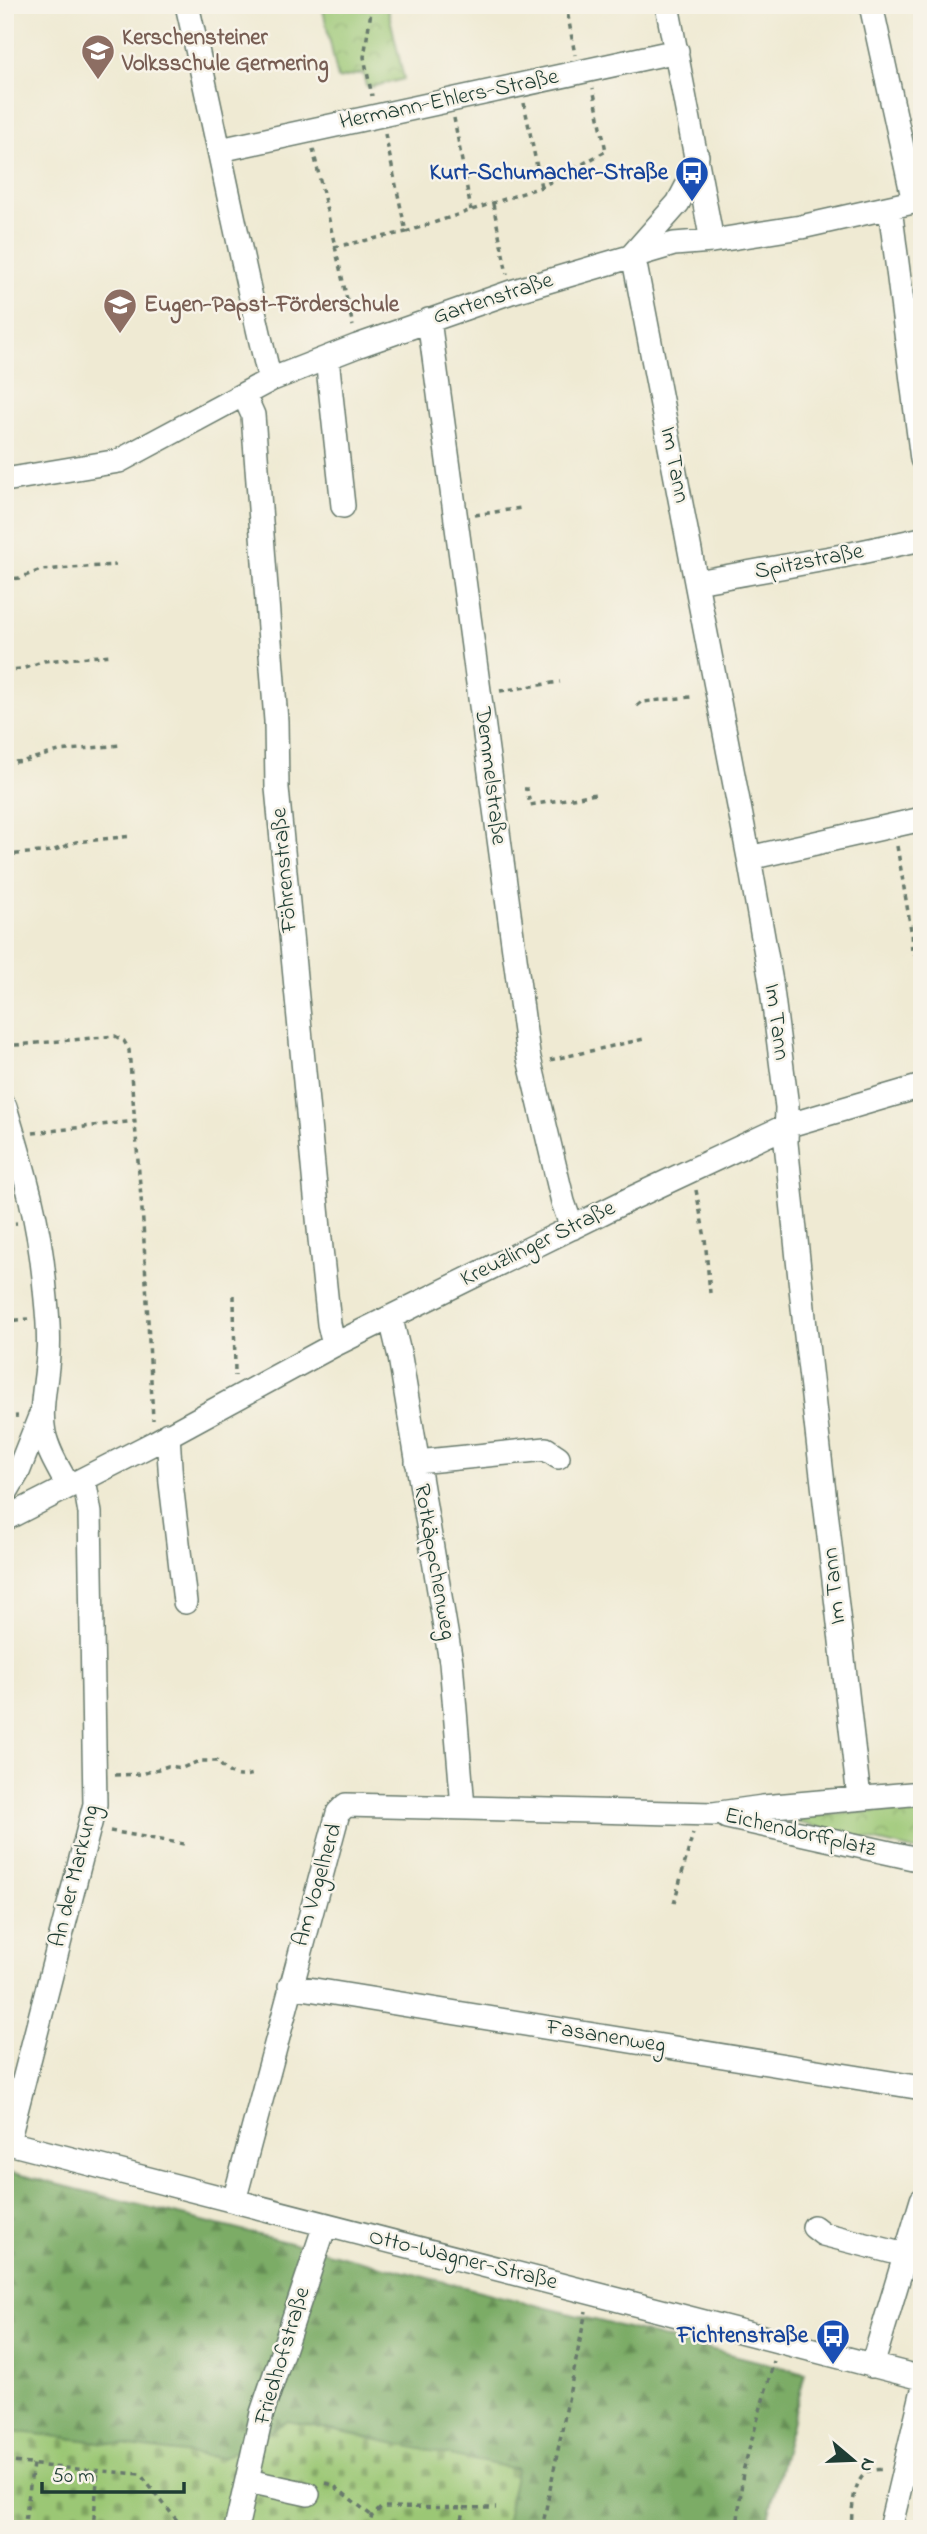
<svg xmlns="http://www.w3.org/2000/svg" width="927" height="2534" font-family="'Indie Flower',sans-serif">
	<defs>
		<pattern id="forest-firs" width="22" height="20" patternUnits="userSpaceOnUse" patternTransform="scale(1.75)"><rect width="22" height="20" fill="#7cac66"/><path d="M5 1l3.5 6h-7zM16 11l3.5 6h-7z" fill="#658d55"/></pattern>
		<pattern id="cemetery-stones" width="16" height="16" patternUnits="userSpaceOnUse" patternTransform="scale(1.75)"><rect width="16" height="16" fill="#9bc774"/><path d="M2 7V4a2 2 0 0 1 4 0v3zM10 15v-3a2 2 0 0 1 4 0v3z" fill="#7ea360"/></pattern>
		<pattern id="park-crowns" width="20" height="18" patternUnits="userSpaceOnUse" patternTransform="scale(1.75)"><rect width="20" height="18" fill="#9bc774"/><path d="M2 6a3 3 0 1 1 6 0M12 15a3 3 0 1 1 6 0" fill="none" stroke="#7ea360"/></pattern>
	</defs>
	<rect width="100%" height="100%" fill="#f7f3e8"/>
	<filter id="ink" filterUnits="userSpaceOnUse"><feTurbulence type="fractalNoise" baseFrequency=".0143" numOctaves="2"/><feDisplacementMap in="SourceGraphic" scale="14" xChannelSelector="R" yChannelSelector="G"/><feConvolveMatrix kernelMatrix="1 2 1 2 8 2 1 2 1" color-interpolation-filters="sRGB"/></filter>
	<filter id="wash" filterUnits="userSpaceOnUse"><feTurbulence type="fractalNoise" baseFrequency=".00686" numOctaves="4" result="noise"/><feDisplacementMap in="SourceGraphic" scale="28" xChannelSelector="R" yChannelSelector="G"/><feGaussianBlur stdDeviation="1.57" result="paint"/><feColorMatrix in="noise" values="0 0 0 0 0 0 0 0 0 0 0 0 0 0 0 0 0 1.4 0 .05"/><feComposite in="paint" operator="in"/></filter>
	<g filter="url(#wash)">
		<rect width="100%" height="100%" fill="#efead3"/>
		<path fill="url(#forest-firs)" stroke="#4e744d" stroke-width="2" d="M5,2171L805,2373L765,2529H504L516,2468L222,2458L5,2430Z"/>
		<path fill="url(#cemetery-stones)" stroke="#5d8254" stroke-width="2" d="M288,2421L516,2469L504,2529H5V2430L222,2458Z"/>
		<path fill="url(#park-crowns)" stroke="#5d8254" stroke-width="2" d="M322,5H387L404,79L371,87L366,86L363,73L338,79Z
			M922,1808V1852L779,1818Z"/>
	</g>
	<g filter="url(#ink)">
		<g fill="none" stroke-linecap="round" stroke-linejoin="round">
			<g stroke="#687a6c" stroke-width="26">
				<path id="minor" d="M187,5C216,130 240,256 270,380
					M667,5L712,241
					M871,5L914,202
					M220,150L677,51
					M890,208L922,459
					M633,254L749,858L771,982L787,1107L786,1143L805,1327L859,1798
					M633,254L678,203L688,184L697,156
					M429,320L528,1054L563,1202L572,1228
					M327,358L343,506
					M244,395L253,415L276,721L277,788L320,1239L329,1324L334,1345
					M5,480L119,461L270,380L357,346L511,292L674,244L712,241L801,227L922,200
					M697,582L842,556L922,539
					M749,858L922,819
					M5,1107C24,1170 40,1223 45,1289C47,1310 50,1333 48,1354C47,1380 39,1407 44,1433C48,1452 59,1469 68,1486
					M391,1319L400,1357L451,1662L463,1807
					M168,1434L171,1483L185,1602
					M417,1462L546,1449L558,1457
					M5,1494L18,1472L41,1414
					M5,1519L154,1443L334,1345L628,1200L786,1126L922,1086
					M727,1817L922,1860
					M290,1986L922,2088
					M5,2142L922,2378
					M8,2142L95,1804L90,1513L84,1479
					M234,2201L338,1813L346,1805L713,1814L763,1807L922,1793
					M814,2227L823,2234L905,2255
					M872,2366L922,2200
					M248,2481L308,2494
					M236,2529L262,2413L325,2225
					M890,2529L922,2394"/>
			</g>
			<path stroke="#687a6c" stroke-width="3.5" stroke-dasharray="5 5" stroke-linecap="butt" d="M372,5L364,57L372,96
				M566,5L575,55
				M524,103L541,187
				M454,118L471,210
				M385,134L406,232L541,187L606,151L593,88
				M313,149L353,326
				M493,204L507,274
				M334,247L406,232
				M475,515L521,508
				M5,580L19,578L41,570L116,565
				M5,670L22,669L44,661L111,655
				M500,691L560,682
				M637,706L642,702L691,697
				M5,763L24,761L59,751L121,745
				M524,789H527L530,805L596,794
				M897,846L911,930L912,955
				M5,855L52,851L76,842L132,836
				M5,1046L115,1036L124,1041L129,1050L143,1222L153,1420
				M550,1060L644,1039
				M33,1133L135,1121
				M696,1190L705,1238L710,1293
				M5,1224L17,1223
				M234,1295L235,1376
				M5,1321L28,1319
				M5,1417L18,1416
				M115,1775L142,1774L168,1766L182,1768L199,1761H217C230,1775 235,1779 254,1774
				M110,1831L184,1844
				M674,1903L693,1833
				M5,2461L53,2467L140,2474L179,2523L177,2529
				M326,2483L333,2485L372,2516
				M24,2529L33,2464
				M93,2529L98,2469
				M368,2529L372,2516L382,2507L496,2508
				M460,2529L465,2506
				M542,2529L586,2311
				M737,2529L743,2471L774,2361
				M851,2529C852,2513 852,2482 867,2472C872,2469 879,2470 884,2469"/>
			<use href="#minor" stroke="#fff" stroke-width="23"/>
		</g>
	</g>
	<defs>
		<g id="school-pin" transform="scale(1.75)"><path d="M0 17L-7.5 6A9.5 9.5 0 1 1 7.5 6Z" fill="#8d6e63" stroke="#f7f3e8"/><path d="M0-5L7-2L0 1L-7-2ZM-4 1L0 2.5L4 1V4Q0 6-4 4Z" fill="#fff"/></g>
		<g id="bus-pin" transform="scale(1.75)"><path d="M0 17L-7.5 6A9.5 9.5 0 1 1 7.5 6Z" fill="#1a4fb4" stroke="#f7f3e8"/><path d="M-5-6H5V4H4V6H2V4H-2V6H-4V4H-5ZM-3.5-4V0h7V-4ZM-3.5 1.2v1.5H-2V1.2ZM2 1.2v1.5H3.5V1.2Z" fill="#fff"/></g>
	</defs>
	<g fill-rule="evenodd">
		<use href="#school-pin" x="98" y="51"/>
		<use href="#bus-pin" x="692" y="173"/>
		<use href="#school-pin" x="120" y="305"/>
		<use href="#bus-pin" x="833" y="2336"/>
	</g>
	<g text-anchor="middle" dominant-baseline="central" stroke-width="5" stroke-linejoin="round" paint-order="stroke">
		<g font-size="23" font-weight="bold" fill="#785e54" stroke="#f7f3e8" text-anchor="start">
			<text x="122" y="38">Kerschensteiner<tspan x="122" dy="26">Volksschule Germering</tspan></text>
			<text x="144" y="305">Eugen-Papst-Förderschule</text>
		</g>
		<g font-size="23" fill="#1f3d34" stroke="#f7f3e8">
			<text transform="translate(449 100) rotate(-12)">Hermann-Ehlers-Straße</text>
			<text transform="translate(493 299) rotate(-18)">Gartenstraße</text>
			<text transform="translate(674 465) rotate(79)">Im Tann</text>
			<text transform="translate(809 562) rotate(-11)">Spitzstraße</text>
			<text transform="translate(490 776) rotate(83)">Demmelstraße</text>
			<text transform="translate(285 870) rotate(-95)">Föhrenstraße</text>
			<text transform="translate(776 1022) rotate(82)">Im Tann</text>
			<text transform="translate(538 1244) rotate(-26)">Kreuzlinger Straße</text>
			<text transform="translate(434 1562) rotate(80)">Rotkäppchenweg</text>
			<text transform="translate(835 1586) rotate(-96)">Im Tann</text>
			<text transform="translate(800 1833) rotate(13)">Eichendorffplatz</text>
			<text transform="translate(75 1876) rotate(-76)">An der Markung</text>
			<text transform="translate(318 1885) rotate(-74)">Am Vogelherd</text>
			<text transform="translate(606 2037) rotate(9)">Fasanenweg</text>
			<text transform="translate(463 2260) rotate(14)">Otto-Wagner-Straße</text>
			<text transform="translate(283 2356) rotate(-73)">Friedhofstraße</text>
		</g>
		<g font-size="23" font-weight="bold" fill="#164399" stroke="#f7f3e8" text-anchor="end">
			<text x="668" y="173">Kurt-Schumacher-Straße</text>
			<text x="808" y="2336">Fichtenstraße</text>
		</g>
	</g>
	<rect width="927" height="2534" fill="none" stroke="#f7f3e8" stroke-width="28"/>
	<g transform="translate(853 2460) rotate(109)" stroke="#f7f3e8" stroke-width="5" paint-order="stroke">
	<path d="M0-5L12 26L0 18L-12 26Z" fill="#1f3d34"/>
	<text y="-10" font-size="19" font-weight="bold" text-anchor="middle" fill="#1f3d34">N</text>
	</g>
	<path d="M42 2482v10h142v-10" fill="none" stroke="#1f3d34" stroke-width="3.5"/>
	<text x="52" y="2482" font-size="21" fill="#1f3d34" stroke="#f7f3e8" stroke-width="5" paint-order="stroke">50 m</text>
</svg>
